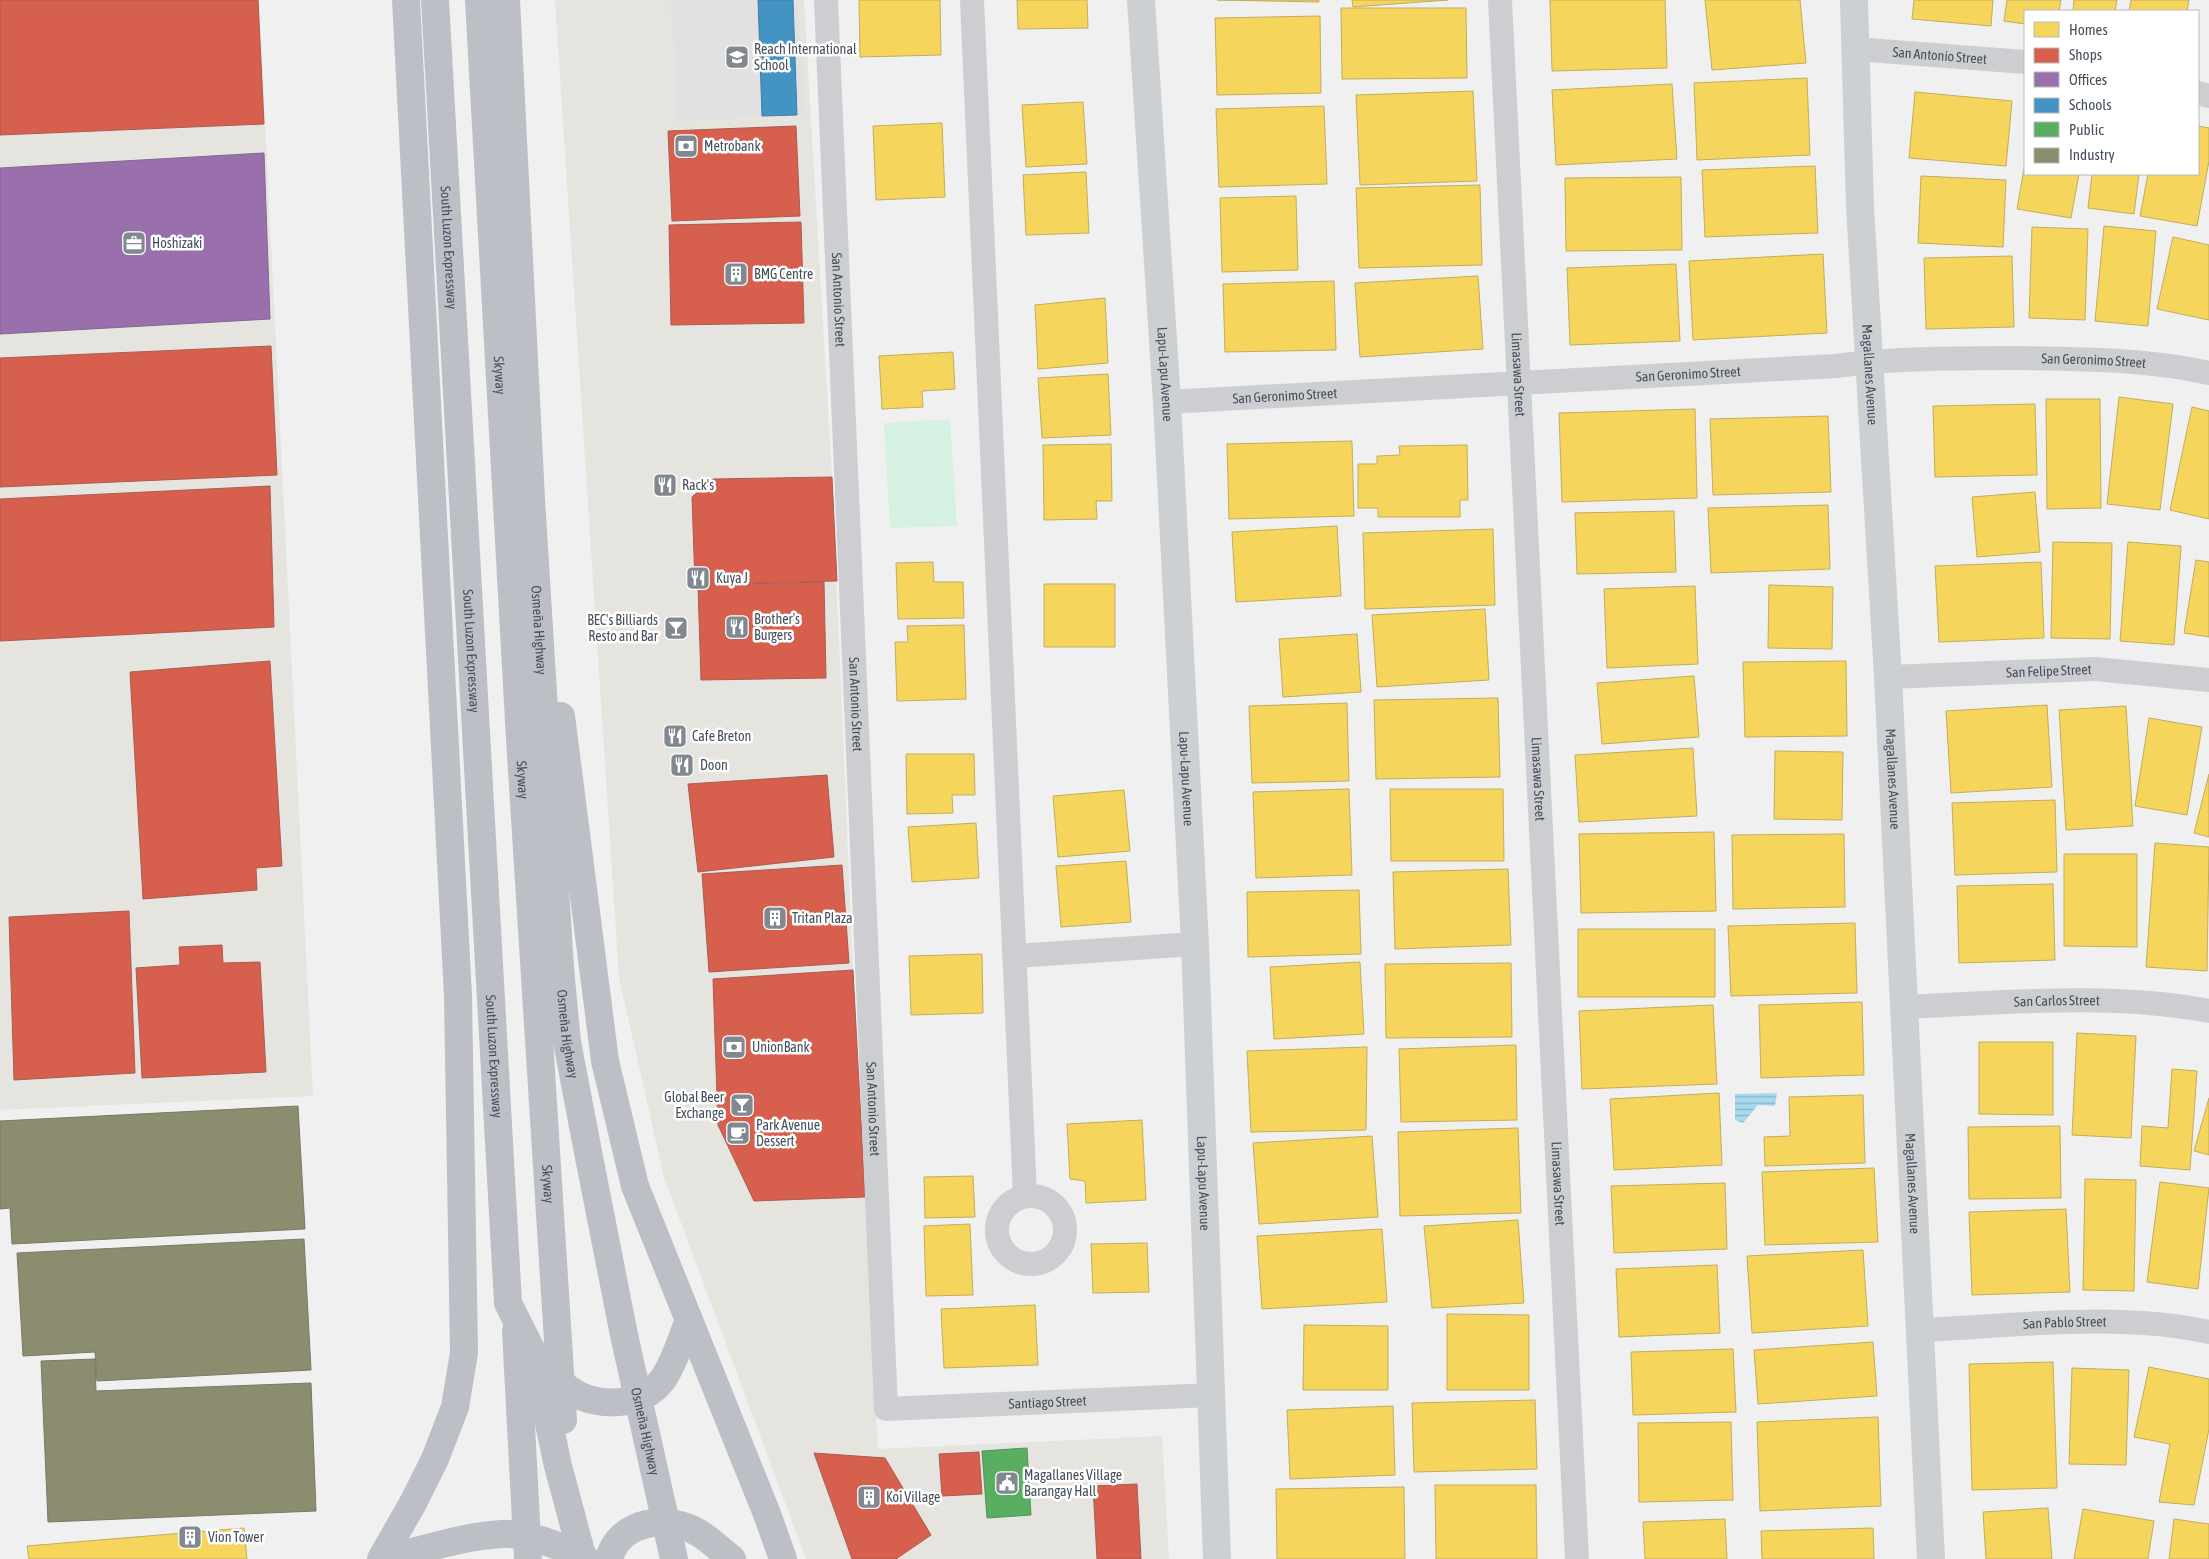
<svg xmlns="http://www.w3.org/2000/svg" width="2209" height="1559" font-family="'Asap Condensed',sans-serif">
	<defs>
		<pattern id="water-rules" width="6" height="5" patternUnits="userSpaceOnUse" patternTransform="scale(1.25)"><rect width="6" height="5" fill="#a7d9ef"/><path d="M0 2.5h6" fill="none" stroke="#8ab2c5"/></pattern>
	</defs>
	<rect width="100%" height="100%" fill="#f1f0f0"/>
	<path fill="#e6e4de" d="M0,0H259L313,1096L0,1110Z
		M555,0H804L832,477L853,970L878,1449L1162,1436L1169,1559H806L664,1177L619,978Z"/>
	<path fill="#e2e1e2" d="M671,0H798L804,115L678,121Z"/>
	<path fill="#d4f1e2" d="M950,419L957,526L890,528L884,423Z"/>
	<path fill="url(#water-rules)" d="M1777,1093L1775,1106L1758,1105L1743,1123L1735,1120V1094Z"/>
	<path fill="#f6d55c" stroke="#c1ad5c" d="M859,0H940L941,55L860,57Z
		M1017,0H1087L1088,28L1018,29Z
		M1217,0H1319V2Z
		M1352,0H1448L1353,7Z
		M1550,0H1665L1667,68L1552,71Z
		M1705,0H1800L1806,63L1712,70Z
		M1914,0H1993L1991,26L1912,19Z
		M2007,0H2061L2059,11H2025V24L2004,21Z
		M2074,0H2117L2115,11H2073Z
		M2131,0H2189L2187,11H2129Z
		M1341,8H1466L1467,78L1342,79Z
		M1320,16L1321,93L1217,95L1215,18Z
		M1807,78L1810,155L1697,160L1694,83Z
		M1672,84L1677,159L1556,165L1552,90Z
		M1473,91L1477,181L1360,185L1356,95Z
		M1915,92L2012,101L2006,166L1909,158Z
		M1083,102L1087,164L1026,167L1022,105Z
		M1324,106L1327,184L1219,187L1216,109Z
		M942,123L945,197L876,200L873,126Z
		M2198,126L2209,128V161L2197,226L2140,216L2148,174H2198Z
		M2025,163V174H2079L2071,218L2017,209Z
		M1815,166L1818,233L1705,237L1702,170Z
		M1086,172L1089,233L1026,235L1023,175Z
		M2092,174H2139L2134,214L2088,208Z
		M1921,176L2006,180L2003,247L1918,243Z
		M1681,177L1682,250L1566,251L1565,178Z
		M1480,185L1482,265L1359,268L1356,188Z
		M1296,196L1298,270L1222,272L1220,198Z
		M2104,226L2156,231L2148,326L2095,321Z
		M2032,227L2088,229L2085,320L2029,318Z
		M2173,237L2209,245V320L2157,309Z
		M1823,254L1827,333L1693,340L1689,261Z
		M2012,256L2014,327L1926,329L1924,258Z
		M1676,264L1680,341L1570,345L1567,268Z
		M1478,276L1483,349L1360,357L1355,283Z
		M1334,281L1336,350L1225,352L1223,284Z
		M1105,298L1108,363L1038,369L1035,305Z
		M953,352L955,389L922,391L923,407L882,409L879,356Z
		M1108,374L1111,435L1042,438L1038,378Z
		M2119,397L2173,404L2160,510L2107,504Z
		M2046,399H2100L2101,508L2047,509Z
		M2035,404L2037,475L1935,477L1933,406Z
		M2192,407L2209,411V519L2170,510Z
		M1695,409L1697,498L1562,502L1559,413Z
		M1828,416L1831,492L1713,495L1710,419Z
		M1352,441L1354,516L1229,519L1227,444Z
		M1111,444L1112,501H1096L1097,519L1044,520L1043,445Z
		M1467,445L1468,500H1460V517H1378V508H1358V464H1377V456L1400,455L1399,446Z
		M2035,492L2040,552L1977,557L1972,497Z
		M1828,505L1830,569L1711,573L1708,508Z
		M1674,511L1676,572L1577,574L1575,513Z
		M1337,526L1341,596L1236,602L1232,532Z
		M1493,529L1495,605L1365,609L1363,533Z
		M2053,542L2112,543L2110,639L2051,638Z
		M2128,542L2181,546L2174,645L2120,641Z
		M2196,560L2209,562V637L2184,633Z
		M933,562L934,582H963L964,618L898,619L896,563Z
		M2041,562L2044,638L1939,642L1935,566Z
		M1044,584H1115V647H1044Z
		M1769,585L1833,587L1832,649L1768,648Z
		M1695,586L1698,664L1607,668L1604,589Z
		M1485,609L1489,680L1377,687L1372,615Z
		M964,625L966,699L897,701L895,642H908L907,626Z
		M1357,634L1361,692L1283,697L1279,639Z
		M1846,661L1847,736L1745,737L1743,662Z
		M1694,676L1699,737L1602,744L1597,683Z
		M1498,698L1500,777L1376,779L1374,700Z
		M1347,703L1349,781L1252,783L1249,706Z
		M2047,705L2052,787L1951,793L1946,711Z
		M2126,706L2133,826L2066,830L2059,710Z
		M2149,718L2202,727L2187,815L2135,806Z
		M1693,748L1697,816L1579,822L1575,755Z
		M1775,751L1843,752L1842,820L1774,819Z
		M906,754H974L975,795H952L953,813L907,814Z
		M2209,774V837L2194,833Z
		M1349,789L1352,875L1256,878L1253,792Z
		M1390,789H1503L1504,861H1391Z
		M1124,790L1130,851L1058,857L1053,796Z
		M2055,800L2057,872L1955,875L1952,803Z
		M976,823L979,878L912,882L908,827Z
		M1714,832L1716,911L1581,913L1579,834Z
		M1844,834L1845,907L1733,909L1732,835Z
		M2155,843L2209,847L2207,971L2146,967Z
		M2064,854H2137V947L2064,946Z
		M1126,861L1131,922L1061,927L1056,866Z
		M1508,869L1511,945L1395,949L1393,872Z
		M2053,884L2055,960L1959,963L1957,886Z
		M1359,890L1361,954L1248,957L1247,892Z
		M1855,923L1857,993L1731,996L1728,926Z
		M1578,929H1715V997H1578Z
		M982,954L983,1013L911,1015L909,956Z
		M1360,962L1364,1034L1274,1039L1270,967Z
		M1511,963L1512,1037L1386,1038L1385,964Z
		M1862,1002L1864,1075L1761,1078L1759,1005Z
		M1713,1005L1717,1084L1582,1089L1579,1011Z
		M2077,1033L2136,1036L2131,1138L2072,1135Z
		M1979,1042H2053V1115L1979,1114Z
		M1516,1045L1517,1120L1401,1122L1399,1049Z
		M1367,1047L1366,1130L1251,1132L1247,1051Z
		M2172,1069L2197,1071L2190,1170L2140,1166L2142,1126L2168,1128Z
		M1719,1093L1722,1165L1614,1170L1610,1099Z
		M1863,1095L1865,1163L1765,1166L1764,1137L1790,1136L1789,1097Z
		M2209,1098V1155L2194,1151Z
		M1142,1120L1146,1200L1086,1203L1085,1181L1070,1179L1067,1124Z
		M2060,1126L2061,1198L1969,1199L1968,1127Z
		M1518,1128L1521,1213L1400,1216L1398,1132Z
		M1372,1136L1378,1217L1259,1224L1253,1143Z
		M1874,1168L1878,1242L1765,1245L1762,1172Z
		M973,1176L975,1217L925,1218L924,1177Z
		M2085,1179L2136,1180L2134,1291L2083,1290Z
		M2160,1182L2209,1188L2198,1289L2147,1282Z
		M1725,1183L1727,1249L1614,1253L1611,1186Z
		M2066,1209L2070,1292L1972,1295L1969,1212Z
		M1518,1220L1524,1303L1432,1308L1424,1226Z
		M970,1224L973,1295L926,1296L924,1226Z
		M1382,1229L1387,1302L1262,1309L1257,1236Z
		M1147,1243L1149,1292L1093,1293L1091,1244Z
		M1863,1250L1868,1326L1752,1333L1747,1256Z
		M1717,1265L1720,1333L1619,1337L1616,1269Z
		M1035,1305L1038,1365L944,1368L941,1309Z
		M1447,1314L1529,1315V1390H1447Z
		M1304,1325L1388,1326V1390H1303Z
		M1873,1342L1877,1396L1758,1404L1754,1350Z
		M1733,1349L1736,1412L1633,1415L1631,1352Z
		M2053,1362L2057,1488L1972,1490L1969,1364Z
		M2149,1367L2209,1379V1429L2194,1505L2159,1502L2170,1444L2134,1437Z
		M2072,1368L2129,1370L2126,1465L2069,1464Z
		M1535,1400L1537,1469L1414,1472L1412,1403Z
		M1393,1406L1395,1475L1290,1479L1287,1410Z
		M1878,1417L1881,1506L1760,1511L1757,1422Z
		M1731,1422L1733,1500L1639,1502L1638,1423Z
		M1435,1485H1536L1537,1559H1436Z
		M1404,1487L1405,1559H1277L1276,1489Z
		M2048,1508L2052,1559H1986L1983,1512Z
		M2083,1509L2154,1521L2148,1559H2074Z
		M1725,1519L1727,1559H1645L1643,1522Z
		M2174,1519L2209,1524V1559H2169Z
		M244,1528L247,1559H29L27,1546Z
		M1873,1528L1874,1559H1762L1761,1531Z"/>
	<path fill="#d6604d" stroke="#ab5b52" d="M0,0H258L264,124L0,135Z
		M796,126L800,216L672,221L668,131Z
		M801,222L804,323L671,325L669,225Z
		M271,346L277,475L0,487V358Z
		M832,477L837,581L695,584L692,497L713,479Z
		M270,486L274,627L0,641V499Z
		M824,582L826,678L701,680L698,585Z
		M270,661L282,866L256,868L257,890L143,899L130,672Z
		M827,775L834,857L698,872L688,784Z
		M842,865L849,963L709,972L702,874Z
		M129,911L135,1073L14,1080L9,917Z
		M222,945L223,963L260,962L266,1072L142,1078L136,968L180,965L179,947Z
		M853,970L865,1197L754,1201L718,1125L713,979Z
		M979,1452L982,1494L942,1496L939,1454Z
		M814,1453L885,1458L931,1535L896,1559H852Z
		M1137,1484L1141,1559H1097L1093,1486Z"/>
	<path fill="#9970ab" stroke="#806694" d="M264,153L270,319L0,334V168Z"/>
	<path fill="#4393c3" stroke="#447fa4" d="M758,0H793L797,115L762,116Z"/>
	<path fill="#5aae61" stroke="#549260" d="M1027,1448L1031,1515L987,1518L982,1451Z"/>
	<path fill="#8c8c6e" stroke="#777a69" d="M298,1106L305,1229L12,1244L10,1208L0,1209V1121Z
		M304,1239L311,1370L97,1381L95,1352L23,1356L17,1253Z
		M95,1359L96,1391L311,1383L316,1511L48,1522L41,1361Z"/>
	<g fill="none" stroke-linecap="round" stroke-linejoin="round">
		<g stroke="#ccced1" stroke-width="24">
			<path id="s1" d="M826,0L886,1409L1211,1395"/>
			<path d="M972,0L1025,1196"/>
			<path id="s2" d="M1500,0L1577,1559"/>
			<path id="s3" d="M1855,49L2025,62"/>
			<path d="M2198,93L2209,96"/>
			<path id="s4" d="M1167,402L1836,366C1896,358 1958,358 2019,358C2083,359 2146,359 2209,373"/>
			<path id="s5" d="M1888,677L2095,669L2209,680"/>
			<path d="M1015,956L1195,944"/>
			<path id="s6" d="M1903,1007C2003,1003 2111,992 2209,1011"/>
			<circle cx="1031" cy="1230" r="34"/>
			<path id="s7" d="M1920,1330C2013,1326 2118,1312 2209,1332"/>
		</g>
		<g stroke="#ccd0d3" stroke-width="28">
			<path id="s8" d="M1141,0L1167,402L1195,944L1217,1559"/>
			<path id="s9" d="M1854,0L1860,207L1888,677L1931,1559"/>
		</g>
		<g stroke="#bcc0c6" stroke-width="28">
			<path id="s10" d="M435,0L508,1303L535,1357L558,1466L583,1559"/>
			<path id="s11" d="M479,0L520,739L563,1420"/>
			<path id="s12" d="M506,0L531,499L560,968L567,1042L588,1152L624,1335L674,1559"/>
			<path d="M561,716L605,1061L635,1186L767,1514L783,1559"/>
			<path d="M516,1331L528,1559"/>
			<path d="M551,1372C557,1377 563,1385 570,1390C597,1409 643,1407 663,1379C675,1362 681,1339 689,1320"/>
			<path d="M381,1559L413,1503L435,1459L455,1407L464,1353L458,996L406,0"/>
			<path d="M385,1559C423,1550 463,1536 502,1534C531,1533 561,1546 586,1559"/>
			<path d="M609,1559C619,1520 668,1514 699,1533C710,1540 721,1550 732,1559"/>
		</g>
	</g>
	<defs>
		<g id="school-square" transform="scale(1.25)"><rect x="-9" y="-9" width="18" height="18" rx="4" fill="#828890" stroke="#fff"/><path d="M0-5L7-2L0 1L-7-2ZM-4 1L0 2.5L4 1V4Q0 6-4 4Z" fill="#fff"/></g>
		<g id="bank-square" transform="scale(1.25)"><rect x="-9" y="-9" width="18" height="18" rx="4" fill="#828890" stroke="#fff"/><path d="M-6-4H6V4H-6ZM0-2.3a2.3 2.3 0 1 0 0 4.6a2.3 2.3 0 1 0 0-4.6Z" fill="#fff"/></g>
		<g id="office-square" transform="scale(1.25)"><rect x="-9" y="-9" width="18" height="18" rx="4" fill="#828890" stroke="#fff"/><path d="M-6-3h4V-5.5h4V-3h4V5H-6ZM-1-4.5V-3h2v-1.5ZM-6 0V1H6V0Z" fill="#fff"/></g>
		<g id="building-square" transform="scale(1.25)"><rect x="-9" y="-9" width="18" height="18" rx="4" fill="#828890" stroke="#fff"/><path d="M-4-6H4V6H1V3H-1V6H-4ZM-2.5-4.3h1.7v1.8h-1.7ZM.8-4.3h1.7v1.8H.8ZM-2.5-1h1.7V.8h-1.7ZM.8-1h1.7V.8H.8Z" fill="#fff"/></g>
		<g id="restaurant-square" transform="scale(1.25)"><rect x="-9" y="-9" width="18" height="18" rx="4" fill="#828890" stroke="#fff"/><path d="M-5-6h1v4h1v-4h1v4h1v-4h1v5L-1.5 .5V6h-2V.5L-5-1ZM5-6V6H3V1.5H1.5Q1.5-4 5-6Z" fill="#fff"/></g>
		<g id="bar-square" transform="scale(1.25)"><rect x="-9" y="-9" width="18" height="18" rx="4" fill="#828890" stroke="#fff"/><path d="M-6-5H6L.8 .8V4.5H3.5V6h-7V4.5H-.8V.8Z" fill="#fff"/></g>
		<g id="cafe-square" transform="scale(1.25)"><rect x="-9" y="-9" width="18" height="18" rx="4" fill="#828890" stroke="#fff"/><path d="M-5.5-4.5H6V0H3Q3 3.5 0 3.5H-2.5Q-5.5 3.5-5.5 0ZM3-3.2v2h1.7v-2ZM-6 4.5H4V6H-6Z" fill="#fff"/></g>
		<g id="civic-square" transform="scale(1.25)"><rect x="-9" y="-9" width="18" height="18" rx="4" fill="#828890" stroke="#fff"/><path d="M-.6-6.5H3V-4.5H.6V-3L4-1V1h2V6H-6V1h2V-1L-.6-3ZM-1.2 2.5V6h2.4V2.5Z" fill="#fff"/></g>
	</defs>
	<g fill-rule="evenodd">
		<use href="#school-square" x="737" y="57"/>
		<use href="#bank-square" x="686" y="146"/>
		<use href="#office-square" x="134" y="243"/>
		<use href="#building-square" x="736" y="274"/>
		<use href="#restaurant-square" x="665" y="485"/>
		<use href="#restaurant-square" x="698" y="578"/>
		<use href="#restaurant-square" x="737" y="627"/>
		<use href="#bar-square" x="676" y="628"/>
		<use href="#restaurant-square" x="675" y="736"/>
		<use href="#restaurant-square" x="682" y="765"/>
		<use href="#building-square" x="775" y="918"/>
		<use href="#bank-square" x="734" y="1047"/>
		<use href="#bar-square" x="742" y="1105"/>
		<use href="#cafe-square" x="738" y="1133"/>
		<use href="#civic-square" x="1007" y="1483"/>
		<use href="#building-square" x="869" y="1497"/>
		<use href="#building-square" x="190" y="1537"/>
	</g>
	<g text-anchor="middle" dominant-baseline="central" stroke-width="5" stroke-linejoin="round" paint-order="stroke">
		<g font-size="14" fill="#46505d" stroke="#fff" text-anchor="start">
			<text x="754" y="49">Reach International<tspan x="754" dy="16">School</tspan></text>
			<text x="704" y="146">Metrobank</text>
			<text x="152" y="243">Hoshizaki</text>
			<text x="754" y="274">BMG Centre</text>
			<text x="682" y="485">Rack's</text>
			<text x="716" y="578">Kuya J</text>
			<text x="754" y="619">Brother's<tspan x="754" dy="16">Burgers</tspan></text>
			<text x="658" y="620" text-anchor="end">BEC's Billiards<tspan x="658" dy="16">Resto and Bar</tspan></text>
			<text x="692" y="736">Cafe Breton</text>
			<text x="700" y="765">Doon</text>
			<text x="792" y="918">Tritan Plaza</text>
			<text x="752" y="1047">UnionBank</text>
			<text x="724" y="1097" text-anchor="end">Global Beer<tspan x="724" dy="16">Exchange</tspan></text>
			<text x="756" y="1125">Park Avenue<tspan x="756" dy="16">Dessert</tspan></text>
			<text x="1024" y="1475">Magallanes Village<tspan x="1024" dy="16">Barangay Hall</tspan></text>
			<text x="886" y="1497">Koi Village</text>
			<text x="208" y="1537">Vion Tower</text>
		</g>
		<g font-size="14" fill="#46505d" stroke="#fff">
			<text stroke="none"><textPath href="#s3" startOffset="85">San Antonio Street</textPath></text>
			<text stroke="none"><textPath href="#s10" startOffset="248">South Luzon Expressway</textPath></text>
			<text stroke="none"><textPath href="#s1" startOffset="300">San Antonio Street</textPath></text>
			<text stroke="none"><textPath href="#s4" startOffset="928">San Geronimo Street</textPath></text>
			<text stroke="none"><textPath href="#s4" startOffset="522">San Geronimo Street</textPath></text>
			<text stroke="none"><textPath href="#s11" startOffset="376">Skyway</textPath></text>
			<text stroke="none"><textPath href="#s8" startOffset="375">Lapu-Lapu Avenue</textPath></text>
			<text stroke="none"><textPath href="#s2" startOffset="375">Limasawa Street</textPath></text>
			<text stroke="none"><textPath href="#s9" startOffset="375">Magallanes Avenue</textPath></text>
			<text stroke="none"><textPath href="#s4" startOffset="118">San Geronimo Street</textPath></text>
			<text stroke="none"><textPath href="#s12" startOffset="631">Osmeña Highway</textPath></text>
			<text stroke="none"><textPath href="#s10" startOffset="652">South Luzon Expressway</textPath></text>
			<text stroke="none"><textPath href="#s5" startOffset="161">San Felipe Street</textPath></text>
			<text stroke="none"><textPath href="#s1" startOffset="705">San Antonio Street</textPath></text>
			<text stroke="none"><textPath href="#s8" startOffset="780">Lapu-Lapu Avenue</textPath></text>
			<text stroke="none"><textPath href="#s2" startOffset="780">Limasawa Street</textPath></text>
			<text stroke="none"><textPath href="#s9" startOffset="780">Magallanes Avenue</textPath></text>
			<text stroke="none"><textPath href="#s11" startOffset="781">Skyway</textPath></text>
			<text stroke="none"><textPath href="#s6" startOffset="154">San Carlos Street</textPath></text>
			<text stroke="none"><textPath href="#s12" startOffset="1036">Osmeña Highway</textPath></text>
			<text stroke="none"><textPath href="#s10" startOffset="1058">South Luzon Expressway</textPath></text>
			<text stroke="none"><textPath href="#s1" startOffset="1110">San Antonio Street</textPath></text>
			<text stroke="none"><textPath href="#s11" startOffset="1186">Skyway</textPath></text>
			<text stroke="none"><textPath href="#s8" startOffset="1185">Lapu-Lapu Avenue</textPath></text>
			<text stroke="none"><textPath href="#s2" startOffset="1185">Limasawa Street</textPath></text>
			<text stroke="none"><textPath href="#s9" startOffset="1185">Magallanes Avenue</textPath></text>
			<text stroke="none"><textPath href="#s7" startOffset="145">San Pablo Street</textPath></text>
			<text stroke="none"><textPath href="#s1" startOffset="1572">Santiago Street</textPath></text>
			<text stroke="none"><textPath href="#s12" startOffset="1441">Osmeña Highway</textPath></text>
		</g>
	</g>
	<rect x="2024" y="10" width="175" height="165" fill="#ffffff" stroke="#b5b9be"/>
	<rect x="2034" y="22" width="25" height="15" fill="#f6d55c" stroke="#b5b9be"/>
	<text x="2069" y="35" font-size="15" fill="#46505d">Homes</text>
	<rect x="2034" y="48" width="25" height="15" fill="#d6604d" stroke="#b5b9be"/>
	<text x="2069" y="60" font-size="15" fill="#46505d">Shops</text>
	<rect x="2034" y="72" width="25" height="15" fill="#9970ab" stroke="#b5b9be"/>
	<text x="2069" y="85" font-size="15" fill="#46505d">Offices</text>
	<rect x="2034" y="98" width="25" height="15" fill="#4393c3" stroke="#b5b9be"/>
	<text x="2069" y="110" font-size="15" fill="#46505d">Schools</text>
	<rect x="2034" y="122" width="25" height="15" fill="#5aae61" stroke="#b5b9be"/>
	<text x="2069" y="135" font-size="15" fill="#46505d">Public</text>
	<rect x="2034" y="148" width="25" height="15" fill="#8c8c6e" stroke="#b5b9be"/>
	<text x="2069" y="160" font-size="15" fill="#46505d">Industry</text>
</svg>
